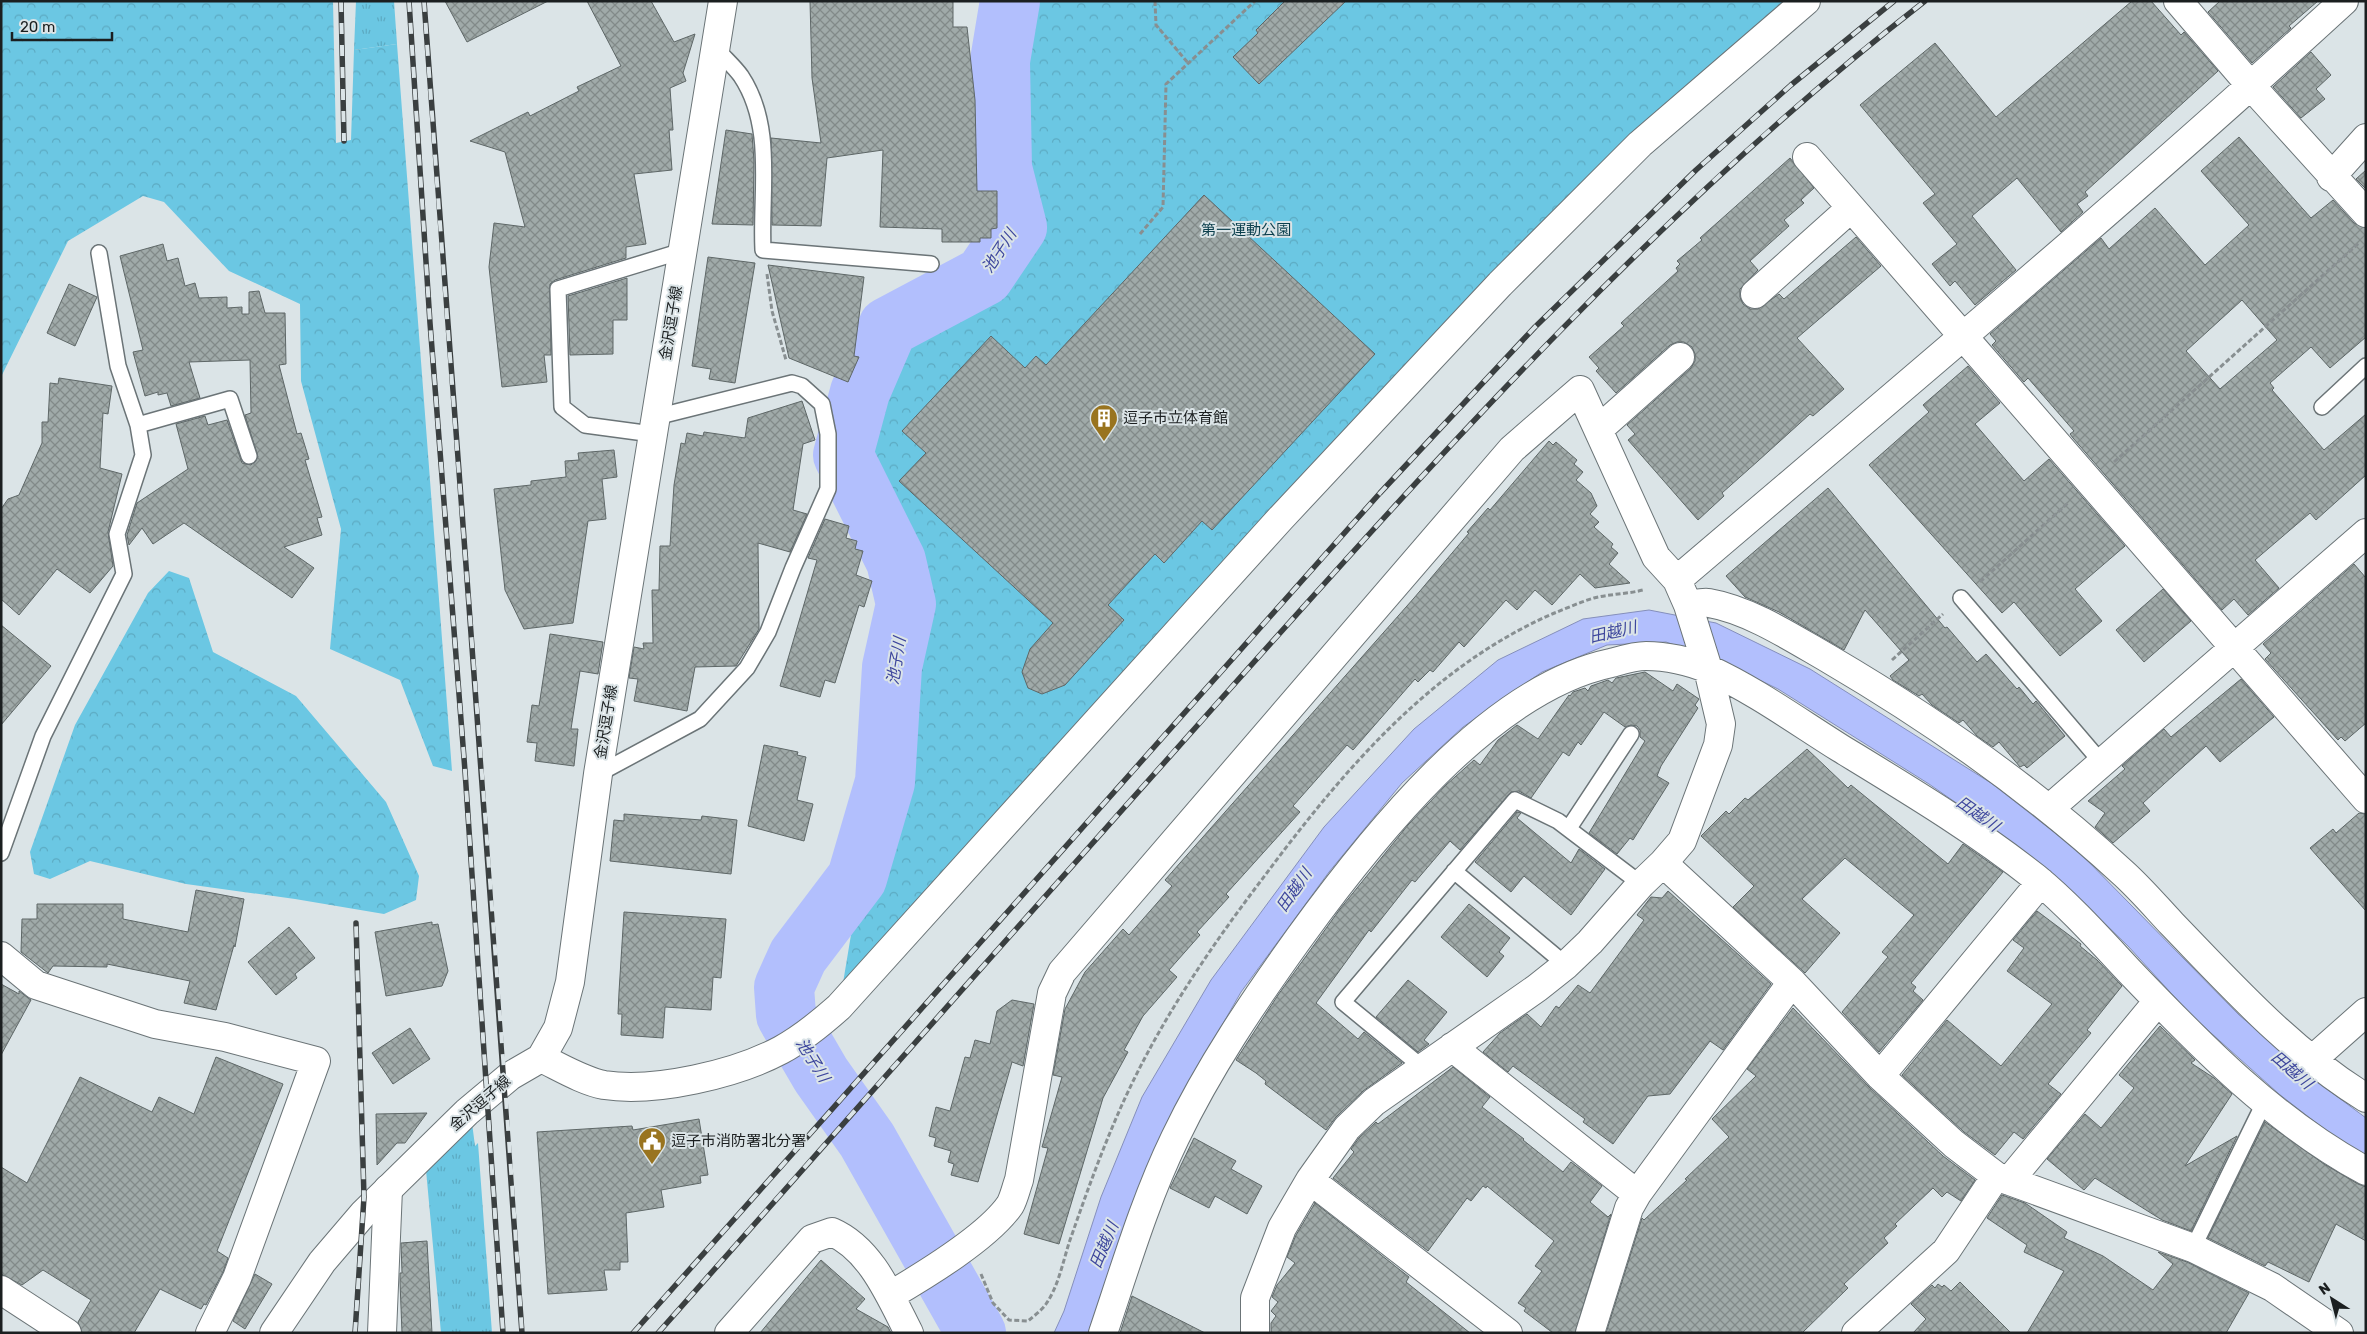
<svg xmlns="http://www.w3.org/2000/svg" width="2367" height="1334" font-family="Rubik,'Noto Sans JP',sans-serif">
	<defs>
		<pattern id="grass-tufts" width="24" height="20" patternUnits="userSpaceOnUse" patternTransform="scale(1.25)"><rect width="24" height="20" fill="#6bc7e3"/><path d="M3 7l-1-3M5 7V3M7 7l1-3M15 17l-1-3M17 17v-4M19 17l1-3" fill="none" stroke="#5caac2"/></pattern>
		<pattern id="forest-crowns" width="20" height="18" patternUnits="userSpaceOnUse" patternTransform="scale(1.25)"><rect width="20" height="18" fill="#6bc7e3"/><path d="M2 6a3 3 0 1 1 6 0M12 15a3 3 0 1 1 6 0" fill="none" stroke="#5caac2"/></pattern>
		<pattern id="building-cross-hatch" width="8" height="8" patternUnits="userSpaceOnUse" patternTransform="scale(1.25)"><rect width="8" height="8" fill="#a0aaa9"/><path d="M0 0l8 8M0 8l8-8" fill="none" stroke="#828a89"/></pattern>
	</defs>
	<rect width="100%" height="100%" fill="#dbe4e7"/>
	<path fill="url(#grass-tufts)" d="M356,1H394L397,44L354,50Z
		M472,1123L475,1146L478,1143L492,1333H441L426,1170Z"/>
	<path fill="url(#forest-crowns)" d="M1,1H333L336,143L351,140L354,50L397,44L452,771L433,766L400,680L330,649L341,529L301,381L300,304L229,271L164,202L143,196L68,241L1,377Z
		M1005,1H1787L1598,185L839,1007L906,604L843,455L888,327L984,276L1017,227Z
		M169,571L189,578L213,652L296,696L386,802L419,876L416,900L384,914L295,899L186,884L90,861L50,879L34,874L30,852L75,725L148,593Z"/>
	<path fill="#b2bffd" stroke="#858fbb" d="M1649,610L1716,623L1810,669L1991,783L2077,850L2239,1015L2323,1086L2366,1118V1155L2337,1139L2279,1094L2191,1015L2128,946L2069,889L2001,834L1929,784L1778,689L1725,663L1666,642L1607,645L1542,672L1463,727L1402,783L1329,872L1241,992L1181,1097L1108,1277L1088,1333H1054L1064,1311L1101,1197L1142,1097L1211,980L1324,827L1414,729L1498,660L1583,619Z"/>
	<g fill="none" stroke-linecap="round" stroke-linejoin="round">
		<path stroke="#b2bffd" stroke-width="60" d="M976,1333L867,1140L821,1075L786,1015L784,987L798,956L857,878L885,782L892,667L906,604L896,561L843,455L860,392L888,327L984,276L1017,227L1002,168L1000,61L1010,1"/>
	</g>
	<path fill="url(#building-cross-hatch)" stroke="#5e6767" fill-rule="evenodd" d="M445,1H548L467,42Z
		M587,1H651L674,42L695,34L683,73L686,81L670,88L673,130H669L672,170L634,174L646,244L626,247V258L555,280L550,284L551,355H544L547,382L502,387L489,267L494,223L525,227L505,152L470,141L528,112L530,116L579,91L577,87L621,66Z
		M810,1H953V27H967L975,100L977,191H997V228L991,229V238H980V242H942V229L880,227L883,150L827,158L821,226L772,225L771,138L821,143L812,78Z
		M1285,1H1346L1259,84L1233,57L1258,33L1256,30Z
		M2132,1H2151L2181,35L2184,32L2218,71L2085,192L2088,196L2077,204L2083,212L2061,232L2017,178L1972,216L2016,270L1975,305L1955,281L1950,286L1932,264L1957,244L1923,203L1935,194L1860,105L1935,43L1996,117Z
		M2220,1H2318L2289,26L2291,28L2252,63L2208,12Z
		M2311,52L2331,75L2316,89L2325,99L2301,118L2273,87Z
		M726,130L752,134L754,161L753,225L712,224Z
		M2239,137L2311,218L2333,200L2354,223L2366,228V337L2330,368L2311,347L2270,383L2274,388L2272,390L2324,450L2366,414V475L2316,520L2310,513L2255,560L2279,588L2248,615L2234,599L2222,610L2073,438L2070,434L2074,431L2028,378L2024,382L1992,345L1996,341L1990,334L2101,238L2109,249L2155,208L2205,265L2249,225L2201,171ZM2242,300L2277,340L2220,389L2186,351Z
		M1790,158L1814,188L1801,200L1804,203L1784,220L1789,226L1750,261L1758,270L1740,289V297L1743,304L1750,309H1758L1779,294L1784,299L1856,237L1881,266L1797,338L1844,389L1813,416L1810,414L1758,461L1722,493L1724,496L1698,520L1628,440L1635,434L1627,425L1691,368L1695,361V354L1692,347L1684,342H1677L1670,345L1616,393L1596,371L1599,368L1589,357L1624,326L1621,323L1678,271L1676,268L1680,264L1677,261L1702,240L1700,238Z
		M2366,170V189L2356,179Z
		M1204,195L1375,354L1212,530L1202,521L1164,563L1155,554L1108,605L1124,620L1065,685L1042,694L1028,688L1022,672L1030,649L1053,623L899,481L926,453L902,431L991,336L1025,368L1036,356L1046,365Z
		M163,244L167,261L178,258L185,286L195,283L199,298L227,297V308L242,307V314H249V292L259,291L265,313H285L286,364L279,365L297,434L301,433L309,459L305,460L322,517L317,518L322,535L284,547L314,568L292,598L184,523L153,544L142,528L129,545L127,535L137,503L188,469L176,424L205,416L208,425L227,420L242,463L251,465L258,457L245,415L251,413L250,360L189,362L200,398L171,406L167,393L158,395V392L145,396L133,352L143,350L120,256Z
		M708,257L755,263L735,383L709,379L711,369L692,366Z
		M768,265L864,277L854,356L859,357L848,382L789,358Z
		M627,278V320H613V354L570,355L568,296Z
		M69,284L97,297L75,346L47,333Z
		M1968,366L2000,403L1975,424L2024,481L2049,459L2125,546L2075,589L2102,621L2060,656L2014,602L2002,613L1869,465L1929,412L1923,405Z
		M59,378L112,386L108,414L103,413L100,468L122,474L108,532L113,566L90,593L57,569L19,615L1,599V509L8,499L19,495L42,443V422H48L50,383L58,384Z
		M802,401L815,440L803,444L793,510L807,514L790,552L758,543L759,629L736,666L695,667L687,711L634,701L638,679L629,678L634,647L644,649L643,643H653L652,590H659L660,546H670L674,485L681,443L685,444L687,433L703,436L704,432L745,438L748,418Z
		M1549,441L1553,445L1556,442L1577,460L1574,464L1583,472L1576,480L1591,493L1597,506L1590,514L1599,522L1594,527L1613,544L1611,547L1618,553L1609,564L1630,583L1595,588L1580,574L1552,605L1535,590L1517,610L1506,600L1464,647L1459,642L1433,672L1430,670L1418,682L1415,679L1353,750L1347,745L1293,806L1300,812L1226,894L1229,897L1197,932L1200,935L1169,970L1177,977L1143,1016L1124,1050L1128,1052L1103,1098L1059,1244L1024,1234L1048,1148L1042,1147L1062,1077L1053,1075L1065,1009L1085,972L1123,929L1129,935L1172,886L1165,880L1414,598L1469,533L1467,532L1488,508L1490,510Z
		M614,450L617,477L602,479L606,519L588,521L573,623L524,629L505,590L494,489L531,485V481L566,477L565,461L579,460L578,453Z
		M1828,488L1945,628L1947,627L1977,662L1986,654L2017,689L2019,687L2033,704L2036,701L2065,736L2027,768L2024,765L2020,767L1999,742L1993,747L1977,736L1963,720L1959,723L1932,705L1922,694L1919,696L1893,680L1890,676L1909,660L1865,610L1844,650L1779,612L1745,597L1726,576Z
		M825,519L849,526L846,538L857,541L855,549L863,551L856,575L872,581L864,607L859,605L835,683L825,680L820,697L780,686L817,560L808,558Z
		M2354,564L2366,578V723L2345,741L2341,737L2338,740L2265,659L2271,653L2263,644Z
		M2163,589L2191,621L2144,662L2116,630Z
		M1,625L51,666L1,725Z
		M550,634L603,642L598,674L580,671L571,729H578L574,766L535,761L537,743L527,742L532,705L539,706Z
		M1645,672L1673,691L1677,684L1699,699L1695,705L1698,708L1661,766L1657,776L1669,783L1633,840L1630,838L1617,854L1589,833L1645,741L1640,737V730L1637,726L1631,725L1625,727L1604,712L1581,745L1578,742L1569,756L1563,752L1531,798L1519,791L1511,792L1460,850L1450,841L1415,882L1412,880L1371,932L1369,930L1316,1003L1358,1039L1364,1032L1402,1063L1363,1091L1336,1117L1326,1130L1265,1084L1266,1081L1256,1073L1236,1060L1278,995L1340,909L1408,825L1446,785L1474,760L1480,765L1498,740L1517,725L1538,739L1569,695L1570,696L1573,692L1585,688L1588,691L1591,686L1608,680L1612,683L1616,678Z
		M2241,679L2274,717L2220,762L2206,746L2143,803L2150,811L2113,843L2095,827L2105,813L2088,801L2125,769L2122,766L2164,729L2171,737Z
		M764,745L798,752L797,755L806,757L797,800L813,804L804,841L748,826Z
		M1807,749L1848,788L1851,785L1948,864L1963,844L2003,872L1911,983L1916,987L1913,991L1923,1000L1879,1052L1842,1012L1888,957L1882,952L1914,915L1845,858L1802,899L1840,933L1805,973L1733,907L1754,886L1701,836L1726,811L1729,814L1745,798L1748,800Z
		M1517,812L1521,813L1517,818L1571,863L1579,849L1605,869L1571,915L1524,876L1511,892L1475,862Z
		M2359,813L2366,814V911L2310,848L2333,829L2336,833Z
		M624,814L701,820L702,816L737,820L731,874L610,861L614,820L624,821Z
		M196,890L244,899L235,947L234,945L216,1010L184,1003L190,981L107,964V967L53,966L48,973L21,952L22,919H37V904H123V919L188,932Z
		M1668,891L1771,984L1723,1050L1710,1041L1670,1094L1648,1096L1613,1144L1583,1122L1585,1119L1513,1066L1508,1072L1483,1052L1500,1033L1527,1014L1541,1027L1556,1006L1559,1008L1578,985L1590,993L1644,920L1637,915L1651,897L1662,898Z
		M1469,904L1510,938L1499,952L1504,956L1487,977L1441,937Z
		M2037,911L2081,944L2080,946L2097,960L2122,986L2087,1030L2091,1033L2048,1084L2061,1094L2023,1139L2014,1132L1995,1155L1964,1132L1902,1075L1947,1020L2001,1066L2052,1004L2007,971L2024,948L2013,940Z
		M624,912L726,919L721,978L713,977L711,1010L665,1007L663,1038L621,1035L622,1014H618L619,992Z
		M432,922V925L438,924L448,971L442,986L386,996L375,932Z
		M289,927L315,958L295,974L297,978L276,995L248,962Z
		M1408,980L1447,1012L1424,1040L1429,1044L1418,1052L1376,1017Z
		M1,984L19,994V991L31,1000L1,1055Z
		M1012,1000L1034,1004L1023,1066L1012,1062L978,1182L951,1175L954,1164L948,1162L951,1151L934,1146L936,1138L929,1136L936,1107L950,1111L965,1057L970,1058L975,1040L990,1044L997,1011Z
		M1793,1008L1869,1087L1943,1156L1975,1180L1961,1201L1947,1192L1942,1197L1933,1188L1895,1224L1897,1226L1884,1238L1888,1243L1844,1284L1848,1288L1802,1333H1606L1642,1218L1644,1220L1687,1180L1685,1179L1729,1137L1712,1119L1756,1076L1747,1069Z
		M2160,1026L2195,1060L2191,1063L2214,1078L2232,1094L2185,1166L2237,1136L2191,1231L2162,1220L2095,1178L2084,1190L2047,1159L2085,1114L2101,1128L2134,1088L2119,1075Z
		M410,1028L430,1059L393,1084L372,1053Z
		M216,1057L283,1084L217,1251L228,1258L223,1272L206,1305L204,1304L201,1309L160,1289L134,1333H82L78,1322L91,1300L43,1270L22,1285L1,1274V1167L27,1183L80,1077L152,1112L159,1097L194,1114Z
		M1453,1067L1490,1097L1482,1107L1524,1139L1523,1140L1563,1172L1571,1162L1602,1186L1590,1202L1608,1217L1611,1214L1575,1333H1553L1524,1311L1526,1308L1518,1303L1542,1271L1535,1266L1554,1241L1487,1186L1486,1188L1483,1186L1471,1201L1467,1198L1428,1251L1333,1178L1354,1152L1351,1149L1359,1138L1376,1122L1378,1124Z
		M427,1113L405,1143H397L377,1165L376,1114Z
		M699,1119L708,1175L700,1176L701,1183L661,1190L664,1207L626,1213L628,1262H620V1270H604L607,1290L548,1294L537,1132L632,1126L633,1130Z
		M2265,1122L2324,1164L2358,1184L2366,1187V1241L2336,1224L2309,1282L2268,1262L2265,1266L2208,1238Z
		M1194,1138L1236,1161L1231,1169L1262,1186L1247,1214L1215,1196L1209,1208L1170,1188Z
		M2002,1195L2025,1203L2067,1232L2064,1238L2103,1256L2153,1290L2173,1264L2158,1252L2187,1262L2249,1293L2226,1333H2027L2064,1271L2024,1252L2027,1245L1987,1218Z
		M1315,1203L1409,1277L1406,1282L1470,1333H1271V1323L1276,1316L1271,1311L1278,1302L1272,1297L1277,1285L1295,1263L1287,1257L1296,1235Z
		M427,1241L432,1333H402L400,1282V1273H402L401,1243Z
		M821,1260L865,1299L856,1309L888,1327L891,1333H760Z
		M255,1274L272,1284L245,1329L233,1321Z
		M1960,1282L2011,1333H1913L1926,1319L1911,1304L1932,1285L1935,1288L1938,1284L1942,1287L1944,1285L1951,1291Z
		M1132,1296L1205,1333H1120Z"/>
	<g fill="none" stroke-linecap="round" stroke-linejoin="round">
		<g stroke="#6b7477" stroke-width="18">
			<path id="lane" d="M715,47C723,57 734,66 741,76C775,127 760,193 763,250L931,264
				M2322,407L2366,366
				M138,425L230,399L249,456
				M652,434L585,425L562,407L558,289L682,251
				M1961,598L2102,763
				M598,774L700,719L747,668L768,632L793,568L828,489V434L822,404L802,386L792,383L656,417
				M1569,828L1631,734
				M1,853L43,736L124,574L117,534L143,455L138,425L118,366L99,253
				M1454,871L1566,965
				M1422,1067L1343,1002L1515,800L1558,821L1641,884
				M2193,1248L2265,1101"/>
		</g>
		<g stroke="#6b7477" stroke-width="30">
			<path id="street" d="M2178,1L2251,86L2366,213
				M1807,157L2366,799
				M2331,177L2366,138
				M1755,294L1851,208
				M1599,429L1680,357
				M1677,580C1901,389 2127,200 2344,1
				M1688,605C1695,604 1703,602 1709,603C1750,610 1794,639 1829,659C1933,720 2033,790 2122,872C2140,888 2156,907 2172,924C2232,986 2291,1052 2366,1098
				M2050,808L2366,533
				M1,956L36,985L155,1024L225,1037L316,1061L237,1278L210,1333
				M1452,1047L1637,1194
				M2313,1059L2366,1012
				M1880,1076L2041,882
				M2009,1181L2158,1001
				M1,1290L67,1333
				M891,1295C925,1275 988,1237 1010,1205C1014,1198 1016,1188 1019,1180L1052,993L1062,972L1512,449L1580,390L1656,557L1677,580L1688,605L1708,669L1721,724L1718,745L1682,841L1663,863L1792,982L1880,1076L1954,1144L1996,1176L2193,1248L2272,1287L2339,1333
				M382,1333L388,1189
				M729,1333L812,1239L832,1232C871,1249 890,1296 909,1333
				M1103,1333C1125,1268 1145,1200 1175,1138C1209,1067 1253,1002 1299,938C1370,840 1488,689 1611,663C1622,660 1635,656 1646,656C1666,656 1690,661 1708,669C1754,690 1797,721 1840,748C1907,789 1974,829 2036,878C2070,906 2101,941 2132,974C2202,1047 2275,1122 2366,1171
				M1255,1333V1298L1282,1228L1310,1180
				M1508,1333L1310,1180L1347,1128L1374,1102L1537,988L1566,965L1590,942L1641,884L1663,863
				M1590,1333L1629,1208L1637,1194L1792,982
				M1856,1333L1946,1251L1996,1176"/>
		</g>
		<g stroke="#6b7477" stroke-width="30">
			<path id="secondary" d="M541,1058C560,1067 583,1081 604,1085C655,1093 736,1074 781,1050C803,1038 821,1023 839,1007L1280,519L1500,284L1640,144L1806,1
				M274,1333L322,1262L363,1214L467,1112L510,1076L541,1058L558,1028L570,982L598,774L723,1"/>
		</g>
		<path stroke="#888f91" stroke-width="3" stroke-dasharray="5 2.5" stroke-linecap="butt" d="M1155,1L1156,25L1188,63
			M1140,234L1163,207L1166,84L1255,1
			M767,274L772,311L786,360
			M2114,462L2359,243
			M1980,582L2068,503
			M1892,660L1943,614
			M981,1274L993,1303L1009,1320L1028,1321C1034,1316 1042,1310 1046,1304C1058,1287 1063,1262 1069,1243C1085,1197 1101,1152 1121,1107C1157,1026 1207,952 1260,882C1339,776 1427,669 1552,614C1565,609 1580,602 1594,598C1610,594 1627,594 1643,590"/>
		<use href="#lane" stroke="#fff" stroke-width="15"/>
		<use href="#street" stroke="#fff" stroke-width="28"/>
		<use href="#secondary" stroke="#fff" stroke-width="28"/>
		<g stroke="#3a3f40" stroke-width="5.5">
			<path id="rail" d="M341,1L344,141
				M409,1L430,323L465,771L503,1333
				M424,1C455,445 493,889 522,1333
				M355,1333L364,1197L356,923
				M633,1333L1380,493L1535,327L1696,170L1791,85L1894,1
				M658,1333C848,1118 1038,904 1229,690C1447,446 1666,202 1925,1"/>
		</g>
		<use href="#rail" stroke="#dbe4e7" stroke-width="4" stroke-dasharray="11" stroke-linecap="butt"/>
	</g>
	<defs>
		<g id="building-pin" transform="scale(1.4375)"><path d="M0 17L-7.5 6A9.5 9.5 0 1 1 7.5 6Z" fill="#99741f" stroke="#dbe4e7"/><path d="M-4-6H4V6H1V3H-1V6H-4ZM-2.5-4.3h1.7v1.8h-1.7ZM.8-4.3h1.7v1.8H.8ZM-2.5-1h1.7V.8h-1.7ZM.8-1h1.7V.8H.8Z" fill="#fff"/></g>
		<g id="civic-pin" transform="scale(1.4375)"><path d="M0 17L-7.5 6A9.5 9.5 0 1 1 7.5 6Z" fill="#99741f" stroke="#dbe4e7"/><path d="M-.6-6.5H3V-4.5H.6V-3L4-1V1h2V6H-6V1h2V-1L-.6-3ZM-1.2 2.5V6h2.4V2.5Z" fill="#fff"/></g>
	</defs>
	<g fill-rule="evenodd">
		<use href="#building-pin" x="1104" y="418"/>
		<use href="#civic-pin" x="652" y="1141"/>
	</g>
	<g text-anchor="middle" dominant-baseline="central" stroke-width="4" stroke-linejoin="round" paint-order="stroke">
		<g font-size="15" fill="#0b3f4d" stroke="#dbe4e7">
			<text x="1246" y="230">第一運動公園</text>
		</g>
		<g font-size="15" fill="#1b1f20" stroke="#dbe4e7">
			<text transform="translate(671 323) rotate(-81)">金沢逗子線</text>
			<text transform="translate(606 722) rotate(-81)">金沢逗子線</text>
			<text transform="translate(480 1103) rotate(-41)">金沢逗子線</text>
		</g>
		<g font-size="15" fill="#1b1f20" stroke="#dbe4e7" text-anchor="start">
			<text x="1123" y="418">逗子市立体育館</text>
			<text x="671" y="1141">逗子市消防署北分署</text>
		</g>
		<g font-size="16" font-style="italic" fill="#3d469d" stroke="#dbe4e7">
			<text transform="translate(999 251) rotate(-57)">池子川</text>
			<text transform="translate(1613 632) rotate(-13)">田越川</text>
			<text transform="translate(896 661) rotate(-81)">池子川</text>
			<text transform="translate(1978 814) rotate(35)">田越川</text>
			<text transform="translate(1294 890) rotate(-55)">田越川</text>
			<text transform="translate(813 1060) rotate(58)">池子川</text>
			<text transform="translate(2292 1070) rotate(41)">田越川</text>
			<text transform="translate(1104 1245) rotate(-67)">田越川</text>
		</g>
	</g>
	<rect width="2367" height="1334" fill="none" stroke="#1b1f20" stroke-width="5"/>
	<g transform="translate(2332 1299) rotate(324)" stroke="#dbe4e7" stroke-width="4" paint-order="stroke">
	<path d="M0-4L9 19L0 12L-9 19Z" fill="#1b1f20"/>
	<text y="-8" font-size="14" font-weight="bold" text-anchor="middle" fill="#1b1f20">N</text>
	</g>
	<path d="M12 32v8h100v-8" fill="none" stroke="#1b1f20" stroke-width="2.5"/>
	<text x="20" y="32" font-size="15" fill="#1b1f20" stroke="#dbe4e7" stroke-width="4" paint-order="stroke">20 m</text>
</svg>
